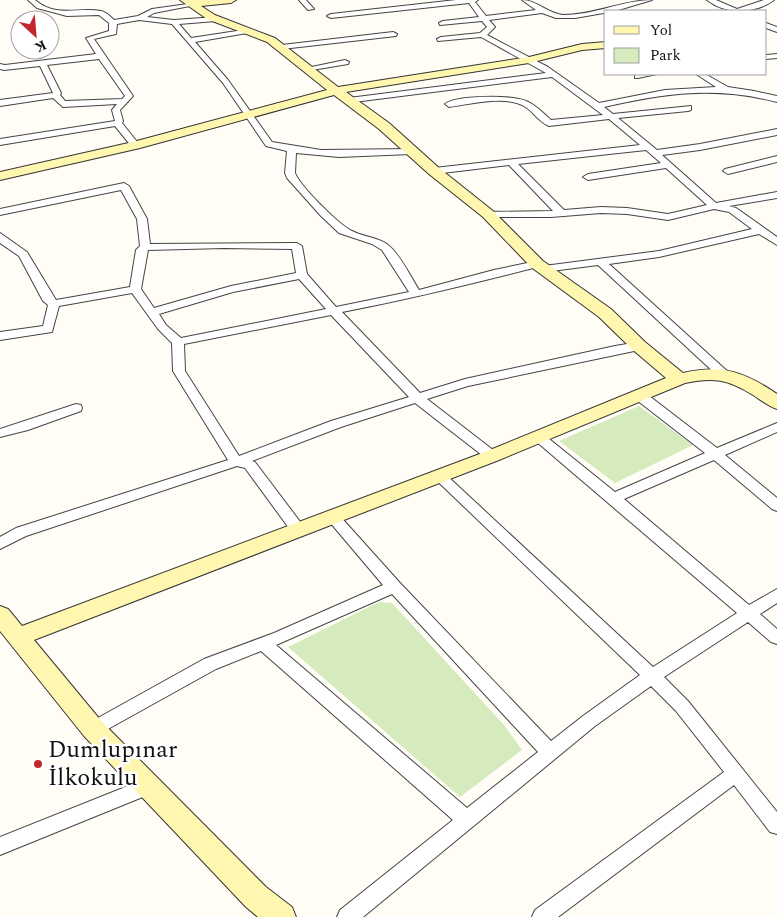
<svg xmlns="http://www.w3.org/2000/svg" width="777" height="917" font-family="Spectral,serif">
	<rect width="100%" height="100%" fill="#fffdf5"/>
	<path fill="#d5ebbd" d="M639,406L693,445L615,483L559,441Z
		M379,602L392,603L504,725L522,750L460,797L288,647Z"/>
	<g fill="none" stroke-linecap="round" stroke-linejoin="round">
		<g stroke="#444" stroke-width="2">
			<path id="street" d="M28,0H35C56,18 78,7 101,11C106,12 111,17 114,20L138,16L152,9L195,3V5L154,13L147,17L174,20L216,17L220,19L216,21L179,24L191,38L250,29L251,31L247,33L195,42L228,80L272,142L321,150L414,149L416,151L411,154L339,157L296,153L295,173C300,186 339,225 352,231C363,237 378,237 388,245C399,253 411,277 419,290L494,270L537,261L541,262L542,264L541,266C475,283 409,299 342,312L420,393L465,379L615,346L639,342L645,346L639,350L468,386L427,399L497,453L499,456L497,459H487L415,403L341,427L252,461L255,462L304,527L306,531L304,535H294L245,468L237,466L26,536L0,549V537L16,528L228,460L173,371L172,343L158,329L132,293L59,306L52,332L0,340V332L43,326L48,305L43,301L19,256L0,243V233L27,252L56,300L130,287L136,250L140,246L137,219L121,190L0,215V209L124,183L129,186L147,219L150,244L297,243L302,246L307,274L336,307L409,292L382,250L372,244L339,233L321,216L287,178L285,173L287,151L266,146L223,83L172,24L139,20L117,24L116,34L94,39L133,96L120,110L123,121L122,123L138,143V147H132L115,126L0,145V139L115,121L112,110L117,104L63,107L53,98L0,106V100L53,93L40,66L4,70L0,69V64L5,65L96,54L86,38L109,31V23L99,15L67,16L37,8ZM99,59L125,96L122,99L65,101L60,95L61,93L47,65ZM224,248L292,249L296,273L231,286L154,308L141,289L148,250ZM299,279L326,309L181,338L166,325L159,314L233,292ZM331,315L409,397L331,421L239,456L185,371L184,344Z
				M299,0H306L314,9L308,10Z
				M456,0H478L475,2L486,16L536,10L522,0C537,0 548,14 564,15C595,15 623,0 652,0L615,11L575,18H556L542,13L489,20L495,27L487,35L548,67L599,103L665,90L716,87L696,74H705L728,87L754,91L777,96V102C716,86 665,93 604,107L613,114L691,106V110L688,111L618,118L657,150L700,144L777,129V135L700,150L662,155L716,203L777,192V198L729,206L736,208L777,237V245L759,234L659,257L609,264L727,371L729,374L727,377H719L598,265L544,272L539,269L544,266L659,251L752,229L729,212L714,209L668,220L627,214L601,213L551,217H488L484,216V212L553,211L509,165L434,174L429,171L434,168L640,145L609,119L549,126C539,122 533,111 524,106C504,95 471,104 449,107L445,104C456,95 512,95 526,101C536,105 543,113 551,120L603,115L552,77L346,103V99L349,98L546,73L481,37L438,41L437,39L441,37L480,33L487,27L482,21L440,25L439,23L443,21L479,17L469,3L331,18L327,16L331,14ZM646,150L661,163L588,174L583,177L588,180L666,168L707,205L668,214L627,208L601,207L564,210L518,164Z
				M707,0H716L737,9L764,0H774C755,14 726,15 707,0Z
				M766,23L777,27V32L766,28Z
				M393,32L397,34L396,36L282,49L278,47L282,45Z
				M777,54V58L766,59V55Z
				M345,60L349,62L348,64L306,71L302,69Z
				M635,74H657L638,78H635Z
				M777,156V162L728,174L723,171L725,169Z
				M639,391L644,392L717,448L777,423V432L725,455L777,498V511L772,509L714,460L624,499L749,605L777,589V603L760,614L777,629V644L771,642L748,622L664,677L688,701L777,812V834L770,832L734,785L558,917H532L535,910L724,772L676,711L651,686L595,726L363,917H337L340,910L453,820L261,651L216,669L99,734L93,736L87,734L84,729L87,724L204,659L274,633L383,585L328,520L326,517L328,514H338L400,583L551,741L583,716L640,675L432,476L434,473H444L653,667L737,613L531,437L533,434H543L615,492L705,453L634,398L633,395ZM392,594L538,752L467,808L276,645Z
				M76,404L81,405L82,408L81,411L28,430L0,437V429Z
				M148,778L155,780L157,786L155,792L0,855V837Z"/>
		</g>
		<g stroke="#333" stroke-width="2">
			<path id="secondary" d="M180,0H236L231,3L201,6L215,15L275,38L338,87L529,57L582,44L606,42V48L582,50L529,63L346,92L389,123L439,168L493,211L543,261L611,309L645,342L683,373C722,364 745,372 777,394V409C768,406 761,400 753,395C728,379 713,377 685,383L499,460L34,640L102,722L266,887L292,907L296,917H258L246,907L84,736L0,631V606L8,609L22,626L485,452L666,378L633,350L599,317L531,267L483,217L429,174L379,129L334,95L140,148L0,180V172L133,142L327,90L267,42L207,19Z"/>
		</g>
		<use href="#street" fill="#fff" fill-rule="evenodd"/>
		<use href="#secondary" fill="#fff6b0" fill-rule="evenodd"/>
	</g>
	<circle fill="#c4262e" stroke="#fff" stroke-width="2" cx="38" cy="764" r="5"/>
	<g text-anchor="middle" dominant-baseline="central" stroke-width="5" stroke-linejoin="round" paint-order="stroke">
		<g font-size="24" fill="#111" stroke="#fff" text-anchor="start">
			<text x="48" y="750">Dumlupınar<tspan x="48" dy="28">İlkokulu</tspan></text>
		</g>
	</g>
	<rect x="604" y="10" width="162" height="65" fill="#ffffff" stroke="#a0a0a0"/>
	<rect x="614" y="26" width="25" height="8" fill="#fff6b0" stroke="#a0a0a0"/>
	<text x="650" y="35" font-size="15" fill="#111111">Yol</text>
	<rect x="614" y="48" width="25" height="15" fill="#d5ebbd" stroke="#a0a0a0"/>
	<text x="650" y="60" font-size="15" fill="#111111">Park</text>
	<g transform="translate(35 35) rotate(154)"><circle r="24" fill="#ffffff" stroke="#a0a0a0"/>
	<path d="M0-4L9 19L0 12L-9 19Z" fill="#c4262e"/>
	<text y="-8" font-size="14" font-weight="bold" text-anchor="middle" fill="#111111">K</text>
	</g>
</svg>
